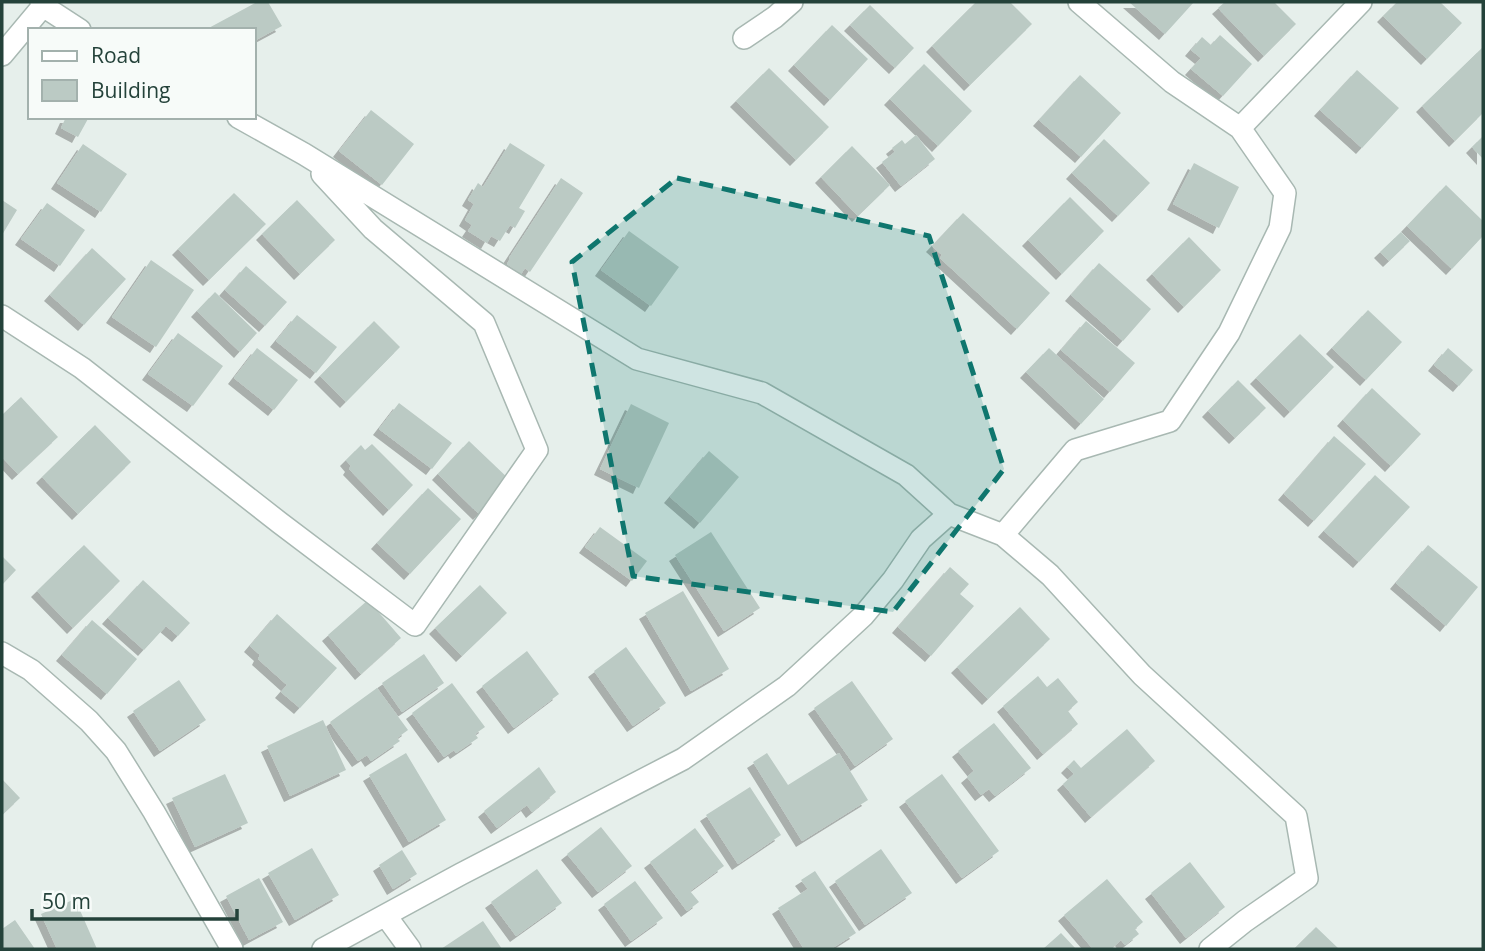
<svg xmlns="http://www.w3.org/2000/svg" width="1485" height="951" font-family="'Open Sans',sans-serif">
	<defs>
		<filter id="shadow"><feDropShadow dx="-6" dy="6" stdDeviation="0" flood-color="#0004"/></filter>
	</defs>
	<rect width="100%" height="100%" fill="#e6efeb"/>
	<path fill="#bbcac4" filter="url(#shadow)" d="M257,2H268L282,26L254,41V30H205Z
		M976,2H1010L1032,24L970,85L932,46Z
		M1129,2H1194L1165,34Z
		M1225,2H1274L1296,24L1264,56L1218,8Z
		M1397,2H1440L1462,23L1427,59L1383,16Z
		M870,5L914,48L895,68L850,25Z
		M832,25L868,59L830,100L794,65Z
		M1220,35L1252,64L1223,96L1191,69L1201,58L1191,50L1202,37L1211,45Z
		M1483,47V113L1455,141L1422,106Z
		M924,64L972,111L938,146L890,99Z
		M769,68L829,127L796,160L736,101Z
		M1357,70L1399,108L1362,148L1320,110Z
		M1080,75L1121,113L1081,157L1039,120Z
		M371,110L414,144L382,185L339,151Z
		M66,117H89L78,137L61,128Z
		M916,135L935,159L901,186L882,162L895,152L892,148L902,140L905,144Z
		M1483,136V159L1472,147Z
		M1104,139L1150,183L1118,216L1072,173Z
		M510,143L545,165L519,208L525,211L515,228L510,225L500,241L491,236L487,243L468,231L472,225L465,220L474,204L468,200L478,183L483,187Z
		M83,144L127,174L101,212L57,183Z
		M852,146L890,185L858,216L821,177Z
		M1194,163L1239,187L1219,228L1173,204Z
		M561,178L583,193L530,272L525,268L521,274L507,264L510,259L509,258Z
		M1446,185L1483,221V236L1452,269L1407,226Z
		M234,193L266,224L209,280L178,249Z
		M1070,197L1104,231L1062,274L1028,240Z
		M2,200L17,210L2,235Z
		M297,200L335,240L300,274L262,234Z
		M47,203L85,230L60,266L21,239Z
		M963,213L1050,293L1017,329L940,258L942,255L932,246Z
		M629,231L679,267L651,306L601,270Z
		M1401,232L1410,241L1389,261L1380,252Z
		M1189,237L1221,270L1184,307L1152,274Z
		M92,248L126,279L84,325L50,295Z
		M151,260L194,290L156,347L112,317Z
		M1099,263L1151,309L1123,341L1071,295Z
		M246,266L287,302L265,326L225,290Z
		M215,292L257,333L240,352L197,311Z
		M1368,310L1402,342L1366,380L1332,348Z
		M297,315L337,347L316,373L276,341Z
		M374,321L400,347L346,402L320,376Z
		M1086,321L1135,363L1110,392L1061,350Z
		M178,333L223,366L193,406L148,374Z
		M1300,334L1334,367L1290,412L1256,378Z
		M257,348L298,380L274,410L234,378Z
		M1049,348L1104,399L1081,424L1026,372Z
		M1448,348L1473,370L1459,386L1434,365Z
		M1238,380L1266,408L1235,438L1208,411Z
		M1372,388L1421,434L1391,466L1343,420Z
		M21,397L58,437L18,474L2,457V415Z
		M399,403L452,443L432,469L379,429Z
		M631,404L669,423L639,488L600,469Z
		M95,425L131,462L78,514L42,477Z
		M1334,436L1366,464L1314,521L1284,494Z
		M469,441L511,481L479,514L438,474Z
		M372,444L413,485L389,510L349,469L351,466L346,460L361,445L365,450Z
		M709,451L739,477L700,523L670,497Z
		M1375,475L1410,507L1359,562L1324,531Z
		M428,488L461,519L410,574L377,543Z
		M600,527L647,561L632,581L585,547Z
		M711,532L760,608L724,631L675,555Z
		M84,545L120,581L73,628L37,591Z
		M1428,545L1478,587L1446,626L1396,583Z
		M2,556L16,570L2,585Z
		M950,567L969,584L960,594L974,606L931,656L898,627Z
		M143,580L190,623L178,636L166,626L144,650L108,618Z
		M480,585L507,613L462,656L435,628Z
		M683,591L729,669L691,691L645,613Z
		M368,600L401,638L361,674L328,635Z
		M1020,607L1050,639L988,699L957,667Z
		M277,614L337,668L300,708L281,692L287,685L258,659L260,655L250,646Z
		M92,620L137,659L107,694L62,655Z
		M626,647L666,703L633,726L594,671Z
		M527,651L559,694L514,728L482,686Z
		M424,654L444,683L402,712L382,683Z
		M1038,676L1047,687L1058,678L1078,702L1068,711L1078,724L1043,754L1003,706Z
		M179,680L206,720L160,751L133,711Z
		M852,681L893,739L855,766L814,708Z
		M452,683L485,727L475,734L478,738L456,753L454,750L444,757L412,713Z
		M377,688L408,730L397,738L400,741L371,761L367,755L358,761L330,722Z
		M323,720L346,770L290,796L267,746Z
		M994,723L1031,768L995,796L989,789L981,795L967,777L974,771L958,751Z
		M1127,729L1155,761L1091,817L1063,784L1074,774L1067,767L1074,760L1081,768Z
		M406,753L446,820L409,842L369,775Z
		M767,753L788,785L839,753L868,800L802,841L753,762Z
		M539,767L556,792L532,812L527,805L497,828L484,811Z
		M225,774L248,823L195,847L172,798Z
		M942,774L999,851L962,878L905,801Z
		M2,779L20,798L2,815Z
		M750,787L781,835L738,864L706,815Z
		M601,827L632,866L598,892L567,854Z
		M695,828L724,866L690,891L699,902L687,911L650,862Z
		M312,848L339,895L295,920L268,873Z
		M881,849L912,893L865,925L835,881Z
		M402,850L417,874L393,889L379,865Z
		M1190,862L1225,907L1186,938L1151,893Z
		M537,869L562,903L516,936L491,902Z
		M815,871L856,933L831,949H804L778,908L808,889L801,880Z
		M259,878L283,922L249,940L226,896Z
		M1107,879L1143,922L1135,929L1139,934L1125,945L1121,940L1111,949H1093L1064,915Z
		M635,881L663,918L631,941L604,904Z
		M75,899L97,949H57L41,914Z
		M15,920L35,949H2V929Z
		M483,921L502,949H441Z
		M1316,927L1339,949H1294Z
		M1061,933L1076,949H1043Z"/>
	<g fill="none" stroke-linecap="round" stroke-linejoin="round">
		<g stroke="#a8b8b2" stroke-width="24">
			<path id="street" d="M41,2L43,6L80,30
				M744,38L775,17L792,2
				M2,55L43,6
				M238,117L304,154L637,359L762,393L906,475L949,514L1003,535L1050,575L1142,675L1296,816L1307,878L1245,921L1210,949
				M1240,128L1361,2
				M2,316L82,368L280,523L415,625L537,450L484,323L373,229L322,174
				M1003,535L1075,450L1170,421L1229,333L1280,228L1285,193L1240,128L1172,82L1079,2
				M2,653L31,670L89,721L116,751L154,812L232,949
				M386,916L410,949
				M323,949L461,874L683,759L787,686L863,616L893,580L921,539L949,514"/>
		</g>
		<use href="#street" stroke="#fff" stroke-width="21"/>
	</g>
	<path fill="#0f766e" fill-opacity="0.2" stroke="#0f766e" stroke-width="5" stroke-dasharray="14 9" stroke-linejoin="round" d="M677,178L929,236L1004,469L893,612L633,576L572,262Z"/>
	<rect width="1485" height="951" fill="none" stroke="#24423a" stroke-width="7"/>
	<rect x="28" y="28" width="228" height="91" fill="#f7fbf9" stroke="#a3b1ad" stroke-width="2"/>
	<rect x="42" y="51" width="35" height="10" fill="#ffffff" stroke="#a3b1ad" stroke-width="2"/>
	<text x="91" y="63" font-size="21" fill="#24423a">Road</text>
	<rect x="42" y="80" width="35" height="21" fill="#bbcac4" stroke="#a3b1ad" stroke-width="2"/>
	<text x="91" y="98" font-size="21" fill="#24423a">Building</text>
	<path d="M32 909v10h205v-10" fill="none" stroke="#24423a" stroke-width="3.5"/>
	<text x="42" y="909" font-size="21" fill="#24423a" stroke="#f7fbf9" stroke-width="5" paint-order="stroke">50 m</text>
</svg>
